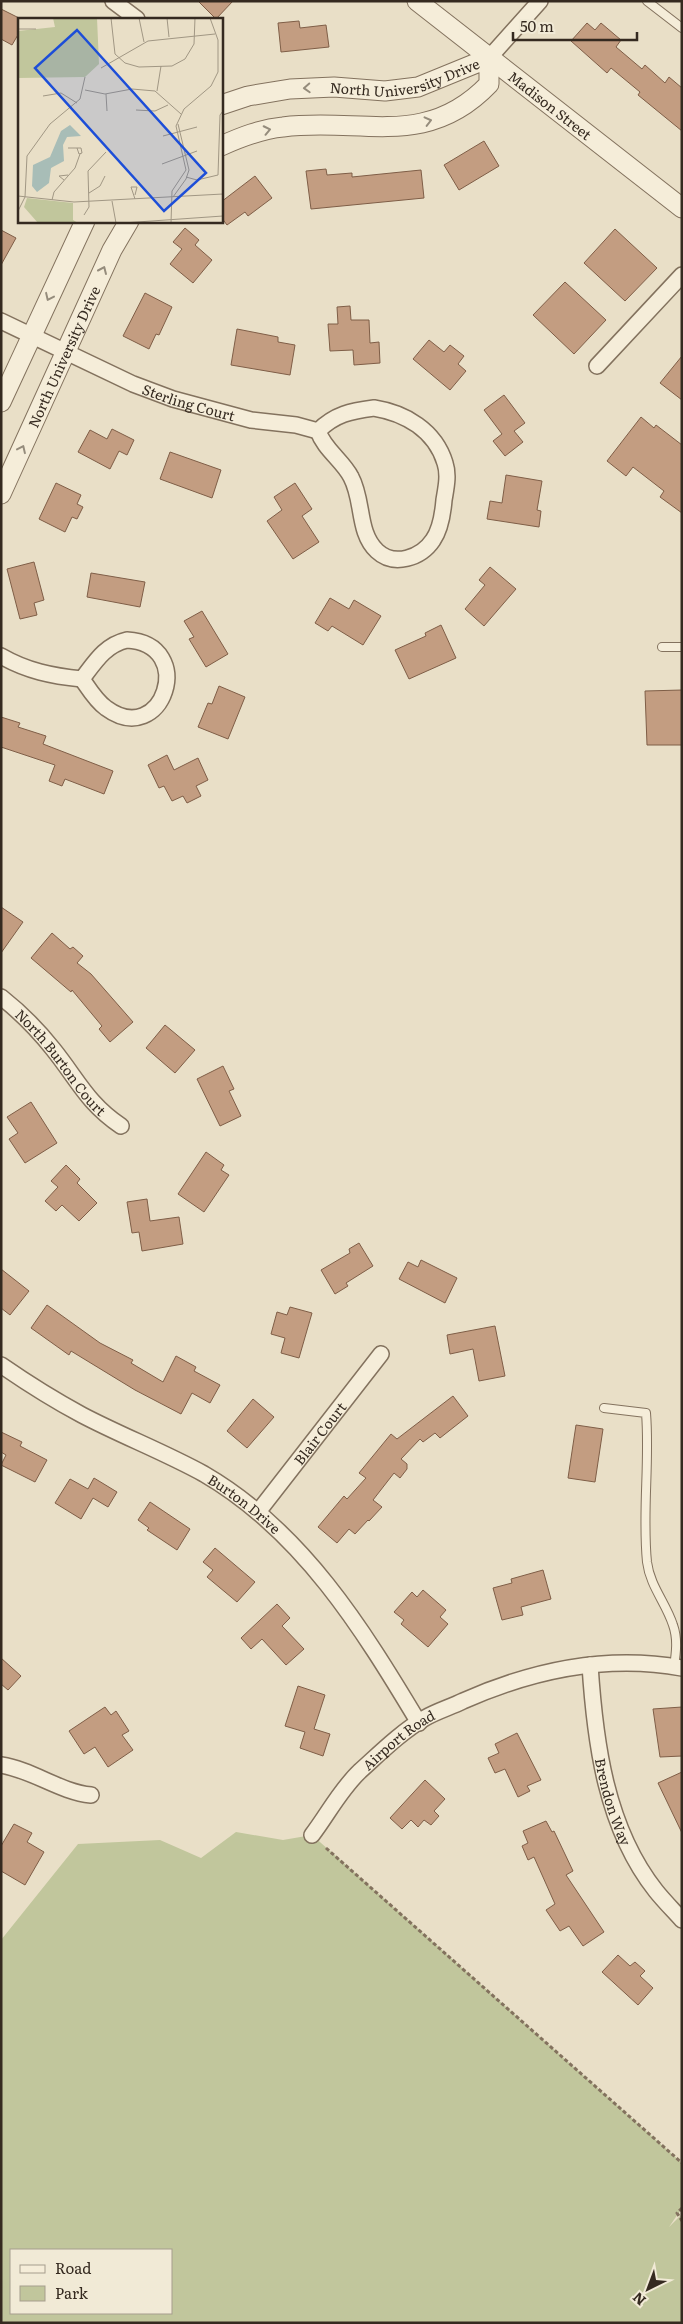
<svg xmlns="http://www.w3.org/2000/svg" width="683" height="2324" font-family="Literata,serif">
	<rect width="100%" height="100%" fill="#e9dfc7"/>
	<path fill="#c1c69c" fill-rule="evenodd" d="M236,1832L283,1840L312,1835L682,2163V2208L669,2227L682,2214V2323H1V1940L78,1844L160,1840L201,1858ZM11,2250H171V2313H11Z"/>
	<path fill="#c39d81" stroke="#7f5e47" d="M198,1H233L216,19Z
		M1,9L19,18V33L12,45L1,39Z
		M299,21L300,28L326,25L329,47L281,52L278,23Z
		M587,23L595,30L601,23L621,40L616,47L642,69L645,65L665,83L669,77L682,88V131L638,95L640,92L611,68L607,73L571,41Z
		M484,141L499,166L459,190L444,165Z
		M326,169L327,175L352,173V177L421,170L424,198L311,209L306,171Z
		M255,176L272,198L248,216L245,212L227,225L221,217V202Z
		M185,228L199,240L195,245L212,260L193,283L170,264L182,249L173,242Z
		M615,229L657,268L625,301L584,263Z
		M1,230L16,238L1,265Z
		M565,282L606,320L574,354L533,315Z
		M145,293L172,307L159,335L156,334L149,349L123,336Z
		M350,306L351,320H369L370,343L379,342L380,363L354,365L353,350L330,351L328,324H338L337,307Z
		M237,329L278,337V342L295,345L290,375L231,365Z
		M429,340L444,352L450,345L464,356L458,364L466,371L450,390L413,359Z
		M682,356V400L660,383Z
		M504,395L525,423L514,431L523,442L505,456L493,441L502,434L484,410Z
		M641,417L654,428L656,425L682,445V513L660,497L664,491L633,467L626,476L607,461Z
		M112,429L134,440L127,455L119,451L110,469L78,452L90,430L107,439Z
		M170,452L221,470L212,498L160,479Z
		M506,475L542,481L537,510L541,511L539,527L487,519L490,501L502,503Z
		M56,483L81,495L77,504L83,507L77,519L72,517L65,532L39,519Z
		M295,483L312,509L302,516L319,542L293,559L267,521L282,510L274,497Z
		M34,562L44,600L34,603L37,615L20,619L7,569Z
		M490,567L516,589L484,626L465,609L485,585L479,580Z
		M91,573L145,582L140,607L87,597Z
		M330,598L349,609L354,600L381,616L363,645L332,626L328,631L315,623Z
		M202,611L228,654L206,667L189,639L194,637L184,621Z
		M441,625L456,658L409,679L395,650L426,636L425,633Z
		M219,686L245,697L228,739L198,727L208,703L212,704Z
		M682,690V745H647L645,691Z
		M1,717L20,723L18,727L46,736L43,744L113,771L104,794L65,779L62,786L49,781L55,765L1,747Z
		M167,755L174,770L198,758L208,780L196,786L201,796L187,803L183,796L172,801L164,786L159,788L148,765Z
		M1,907L23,922L1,953Z
		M52,933L70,949L73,947L83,956L77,963L91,974L133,1022L110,1042L99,1029L102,1026L72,990L71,992L31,958Z
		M165,1025L195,1050L175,1073L146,1048Z
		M223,1066L234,1089L229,1091L241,1116L220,1126L197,1079Z
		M31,1102L57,1143L25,1163L9,1139L18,1133L7,1117Z
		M206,1152L224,1165L221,1170L229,1175L204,1212L178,1194Z
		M66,1165L80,1179L77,1183L97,1203L79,1221L62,1205L56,1211L45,1201L58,1187L51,1181Z
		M147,1199L150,1221L179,1217L183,1244L142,1251L139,1232L132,1233L127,1202Z
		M359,1243L373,1266L346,1283L348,1286L335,1294L321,1270L350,1253L349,1249Z
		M421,1260L457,1278L445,1303L399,1279L408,1262L418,1267Z
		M1,1269L29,1291L10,1315L1,1308Z
		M47,1305L100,1343L133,1360L131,1363L163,1382L176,1356L196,1367L194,1371L220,1385L210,1403L192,1393L181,1414L135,1390L71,1351L69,1355L31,1328Z
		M290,1307L312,1313L299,1358L281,1353L285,1338L271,1334L277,1312L287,1315Z
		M495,1326L505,1376L479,1381L473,1349L450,1354L447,1335Z
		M453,1396L468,1416L440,1438L435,1433L423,1442L420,1439L401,1459L407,1464V1469L400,1478L394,1473L373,1500L382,1507L369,1521L368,1520L355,1534L349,1529L337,1543L318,1527L344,1496L347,1499L366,1478L359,1473L391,1434L397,1439Z
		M253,1399L274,1417L247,1448L227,1431Z
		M576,1425L603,1429L595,1482L568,1478Z
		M1,1432L22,1442L20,1446L47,1460L35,1482L1,1465L6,1455L1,1452Z
		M94,1478L117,1492L108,1507L93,1498L81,1519L55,1503L70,1479L88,1489Z
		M150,1502L190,1529L177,1550L147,1530L149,1528L138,1520Z
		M215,1548L255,1582L237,1602L207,1577L213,1570L203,1562Z
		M543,1570L551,1599L521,1607L523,1615L502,1620L493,1588L512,1583L511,1579Z
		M423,1590L446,1610L440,1617L448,1624L428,1647L401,1624L404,1620L394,1612L412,1592L417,1597Z
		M277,1604L290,1618L282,1626L304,1649L286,1665L262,1639L251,1649L241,1638Z
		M1,1658L21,1676L8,1690L1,1684Z
		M298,1686L325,1695L314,1729L330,1734L323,1756L300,1748L305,1732L285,1726Z
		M105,1707L111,1715L116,1711L129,1731L122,1735L133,1750L108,1767L95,1747L84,1754L69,1731Z
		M682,1707V1756L660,1757L653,1709Z
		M517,1733L541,1780L527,1786L530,1791L518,1797L505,1769L495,1773L488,1758L499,1753L495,1744Z
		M682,1772V1833L658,1783Z
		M425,1780L445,1799L434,1811L439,1816L431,1825L424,1820L418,1827L411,1820L402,1829L390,1818Z
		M546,1821L552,1832L554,1831L573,1871L566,1875L604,1932L583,1946L569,1926L560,1931L546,1910L555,1904L534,1857L528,1860L522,1846L528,1843L523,1831Z
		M14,1824L32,1833L27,1842L44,1852L25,1885L1,1871V1846Z
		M618,1955L630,1966L635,1962L645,1971L640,1976L653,1988L638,2005L602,1972Z"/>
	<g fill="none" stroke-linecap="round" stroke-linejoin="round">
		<g stroke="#83725e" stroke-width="10">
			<path id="service" d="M647,1L682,28
				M662,647H682
				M604,1408L646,1413C650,1462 642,1512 647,1562C650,1586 666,1603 673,1625C678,1639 676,1653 674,1667"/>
		</g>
		<g stroke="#83725e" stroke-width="18">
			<g id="minor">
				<path d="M113,1L137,19"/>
				<path d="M489,58L540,1"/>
				<path id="s1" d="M1,321L133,384L173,399L251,420L296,425L318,431"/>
				<path d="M597,366L682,275"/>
				<path d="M374,408C405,413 435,430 445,463C449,475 446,488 444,500C443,512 440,530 433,540C421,558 394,567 377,551C357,532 364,501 351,477C343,461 324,449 318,431C335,414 351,411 374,408Z"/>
				<path d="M127,640C198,644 163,750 106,708C96,701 89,689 82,679C95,662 105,645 127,640Z"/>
				<path d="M1,656C27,671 52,676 82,679"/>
				<path id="s2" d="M1,997C20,1012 38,1030 53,1049C78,1080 87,1103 121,1126"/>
				<path id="s3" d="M1,1365C27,1383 54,1400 82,1415C122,1436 164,1452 204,1474C302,1531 362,1628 419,1723"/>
				<path id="s4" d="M258,1512L381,1354"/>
				<path id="s5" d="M590,1665C595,1743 606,1828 656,1891C664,1901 673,1910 682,1920"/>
				<path d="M1,1765C33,1770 60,1792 91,1795"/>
				<path id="s6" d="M312,1835C328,1814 340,1790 360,1771C380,1753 401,1732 425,1718C437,1711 451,1707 463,1701C533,1670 606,1654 682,1668"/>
			</g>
		</g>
		<g stroke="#83725e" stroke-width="21">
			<g id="tertiary">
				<path id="s7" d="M417,1L682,208"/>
				<path id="s8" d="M221,105L248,96L290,89L334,87L385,91L418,87L489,58V84C426,150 361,117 283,127C261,129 241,137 221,146"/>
				<path d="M1,402L85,221"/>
				<path id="s9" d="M1,494L112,250L129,221"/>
			</g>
		</g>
		<path stroke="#83725e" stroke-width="3" stroke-dasharray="4 2.5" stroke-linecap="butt" d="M326,1848L682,2163
			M682,2208L677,2213L682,2221"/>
		<use href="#service" stroke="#f5edd9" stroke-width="8"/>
		<use href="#minor" stroke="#f5edd9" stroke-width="15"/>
		<use href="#tertiary" stroke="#f5edd9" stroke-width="19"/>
	</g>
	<defs><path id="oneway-chevron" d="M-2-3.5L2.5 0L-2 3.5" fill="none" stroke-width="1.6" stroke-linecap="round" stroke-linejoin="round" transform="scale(1.25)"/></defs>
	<g stroke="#958c7c">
		<use href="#oneway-chevron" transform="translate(307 88) rotate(177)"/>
		<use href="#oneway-chevron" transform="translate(428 121) rotate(-14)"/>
		<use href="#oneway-chevron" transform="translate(267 130) rotate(-12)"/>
		<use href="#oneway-chevron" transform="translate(103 270) rotate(-66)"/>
		<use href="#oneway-chevron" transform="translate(49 297) rotate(115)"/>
		<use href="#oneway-chevron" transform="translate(22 449) rotate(-65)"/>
	</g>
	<g text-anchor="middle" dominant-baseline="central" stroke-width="4" stroke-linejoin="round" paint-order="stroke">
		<g font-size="14" fill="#352a20" stroke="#f1ead6">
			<text stroke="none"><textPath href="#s8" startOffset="188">North University Drive</textPath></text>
			<text stroke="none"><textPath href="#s7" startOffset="169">Madison Street</textPath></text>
			<text stroke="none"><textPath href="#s9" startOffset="151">North University Drive</textPath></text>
			<text stroke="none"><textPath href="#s1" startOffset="205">Sterling Court</textPath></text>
			<text stroke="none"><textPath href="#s2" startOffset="89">North Burton Court</textPath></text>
			<text stroke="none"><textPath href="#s4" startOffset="100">Blair Court</textPath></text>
			<text stroke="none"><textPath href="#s3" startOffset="281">Burton Drive</textPath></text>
			<text stroke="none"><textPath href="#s6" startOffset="130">Airport Road</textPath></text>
			<text stroke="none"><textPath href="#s5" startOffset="139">Brendon Way</textPath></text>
		</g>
	</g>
	<g transform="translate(18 18)">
		<rect width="205" height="205" fill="#e9dfc7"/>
		<path d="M35,0H79L81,46L67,59L0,60V13L37,9ZM9,180L55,185V202L60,205H20L6,189Z" fill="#c1c69c"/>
		<path d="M52,107L63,118L49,119L45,127L46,143L33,150L31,165L19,174L14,168L15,147L32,139L43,113Z" fill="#a8bdb7"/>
		<path fill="none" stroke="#a19784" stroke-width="1" d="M93,0L97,36L107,45L121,49L154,48L167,41L176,26L177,0M121,0L126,24M149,0L151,19M0,11H18M83,50L130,23L197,16M67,72L87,76L114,71L137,73L163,96M139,73L143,48M88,76L89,93M25,78L43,75L59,85M118,92L137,93L150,87M145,118L179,109M50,130H63L64,135L61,136L59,130M144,146L179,133M200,157L202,97L205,93M168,159L179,162L200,157M46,162L41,158L50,157M71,175L82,168L87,158M117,177L119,169H113L117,181M0,178L56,184L205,176M155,179L168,161L171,152L160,106M34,182L36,174L57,150L62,136M94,183L98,205M0,193L7,179L9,138L32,106L62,81L67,59M66,197L71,189L70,153L88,134M105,205L205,198M153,205L154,173L168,152L158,108L166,91L193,68L200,54V22L192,0"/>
		<path fill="#1d4ed8" fill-opacity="0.15" stroke="#1d4ed8" stroke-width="2.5" d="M59,12L188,155L146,193L17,50Z"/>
		<rect width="205" height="205" fill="none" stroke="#352a20" stroke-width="2.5"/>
	</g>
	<rect width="683" height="2324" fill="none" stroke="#352a20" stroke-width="5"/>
	<rect x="10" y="2249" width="162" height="65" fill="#f1ead6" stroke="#a69d8d"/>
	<rect x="20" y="2265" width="25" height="8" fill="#f5edd9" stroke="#a69d8d"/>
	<text x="55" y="2274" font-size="15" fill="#352a20">Road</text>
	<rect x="20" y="2286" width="25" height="15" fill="#c1c69c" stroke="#a69d8d"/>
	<text x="55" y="2299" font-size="15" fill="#352a20">Park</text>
	<g transform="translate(648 2289) rotate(222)" stroke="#f1ead6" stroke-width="4" paint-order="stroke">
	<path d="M0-4L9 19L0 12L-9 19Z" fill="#352a20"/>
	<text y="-8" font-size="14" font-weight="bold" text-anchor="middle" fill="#352a20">N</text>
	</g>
	<path d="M513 32v8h124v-8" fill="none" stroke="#352a20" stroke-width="2.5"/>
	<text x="520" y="32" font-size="15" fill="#352a20" stroke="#f1ead6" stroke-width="4" paint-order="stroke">50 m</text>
</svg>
